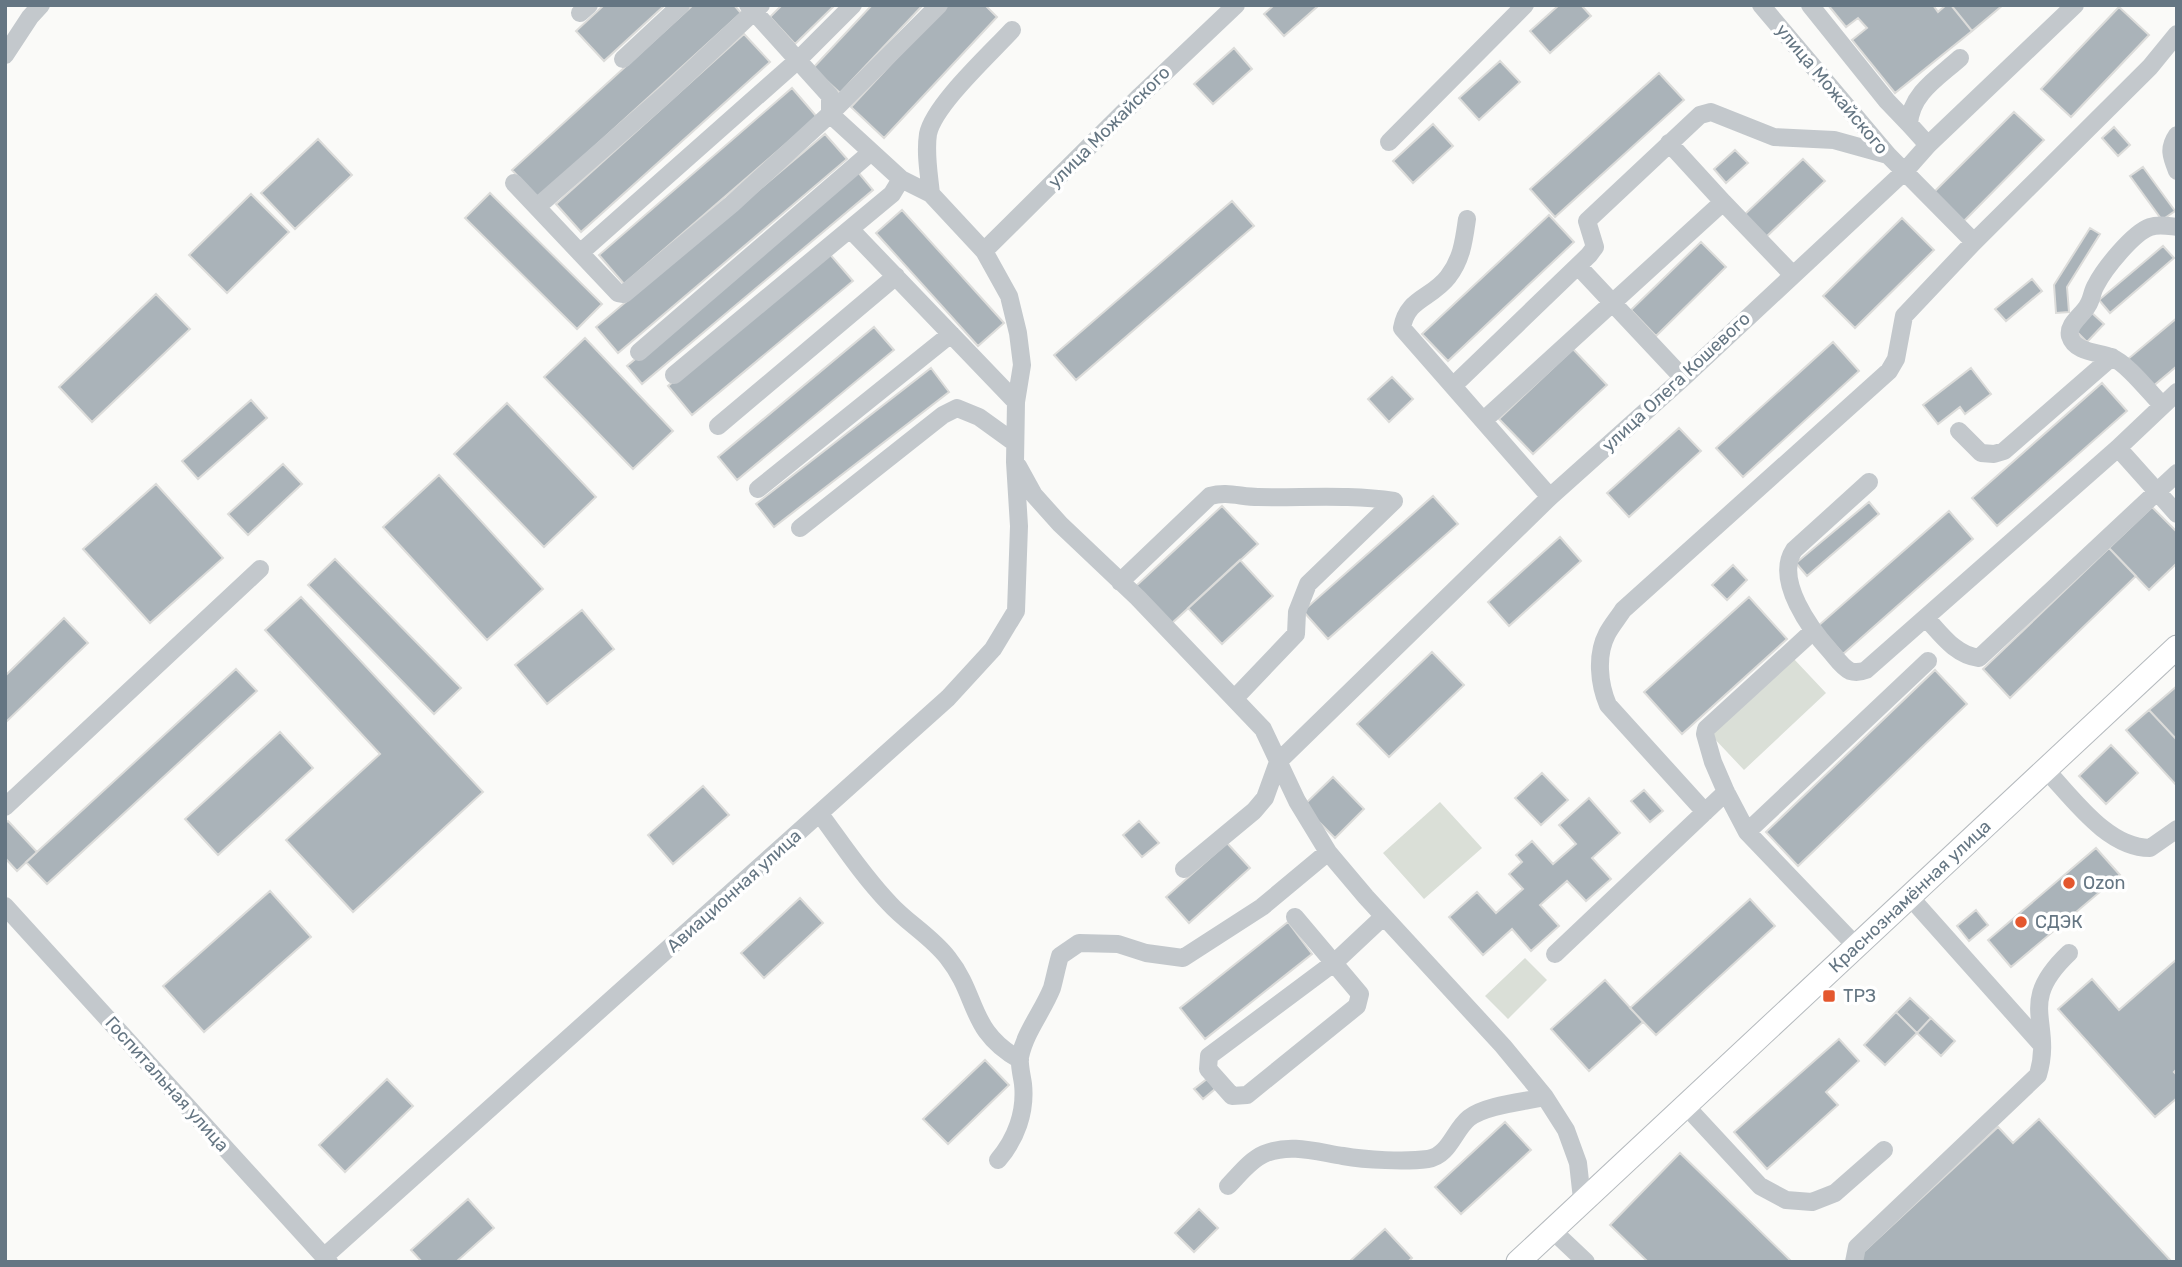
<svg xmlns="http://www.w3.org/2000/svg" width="2182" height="1267" font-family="Rubik,sans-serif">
	<rect width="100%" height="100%" fill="#fafaf8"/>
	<path fill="#dadfd7" d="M1793,658L1826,693L1744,770L1711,735Z
		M1440,802L1482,848L1424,899L1383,853Z
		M1525,958L1547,980L1508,1019L1485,996Z"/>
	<path fill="#aab3b9" stroke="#dcdcda" stroke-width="2" d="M604,5H665L604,61L576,31Z
		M693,5H734L741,13L538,198L512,170Z
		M782,5H835L795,44L770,17Z
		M872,5H923L840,93L813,68Z
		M946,5H985L997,17L884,138L851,107Z
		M1274,5H1318V6L1284,36L1264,14Z
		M1559,5H1581L1591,16L1550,53L1530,31Z
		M1828,5H1933L1938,12L1946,5H1951L1972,31L1895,93L1852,40L1867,28L1858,18L1846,27Z
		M1951,5H2003L1972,31Z
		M2119,7L2149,35L2071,117L2041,89Z
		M744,34L770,62L581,232L556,204Z
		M1234,48L1252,69L1213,104L1194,84Z
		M1500,61L1520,82L1479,120L1459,98Z
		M1659,73L1684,100L1555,217L1530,189Z
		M792,88L817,117L624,284L599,255Z
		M2014,112L2044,140L1961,224L1931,195Z
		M1433,124L1453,146L1413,183L1393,161Z
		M2114,127L2130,145L2118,156L2102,138Z
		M825,134L847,159L618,353L596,327Z
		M318,139L352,175L295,229L261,193Z
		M1735,150L1748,163L1726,183L1714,169Z
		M1803,159L1825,181L1765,238L1744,215Z
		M2143,167L2175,211L2162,220L2130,176Z
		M858,172L873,190L642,384L627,366Z
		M490,193L602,304L577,329L465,218Z
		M251,194L289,232L227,293L189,255Z
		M1232,201L1254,226L1076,380L1054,355Z
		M902,210L1004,323L978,346L876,233Z
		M1549,215L1574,242L1448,361L1422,334Z
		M1902,218L1934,250L1855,328L1823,296Z
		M2090,228L2100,234L2067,287L2069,312L2056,313L2054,285Z
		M1701,242L1726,267L1656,336L1631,310Z
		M2163,246L2174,258L2110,313L2099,300Z
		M828,252L853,281L692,415L668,386Z
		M2032,279L2042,291L2006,321L1995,309Z
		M156,294L190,329L92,422L59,387Z
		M2092,313L2104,324L2087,342L2076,331Z
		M2177,318V366L2152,387L2128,359Z
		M874,327L894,350L737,480L718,457Z
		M585,338L673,431L633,469L544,377Z
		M1833,342L1859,371L1743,477L1716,448Z
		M1573,349L1607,385L1533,454L1499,419Z
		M931,368L949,392L774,527L756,504Z
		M1971,368L1991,394L1965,414L1960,407L1938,424L1923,405Z
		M1392,377L1413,399L1389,422L1368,399Z
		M2102,383L2127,411L1997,526L1972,498Z
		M251,400L267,418L198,479L182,461Z
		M507,403L596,497L544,547L454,454Z
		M1679,428L1701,451L1629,517L1607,493Z
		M283,464L302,484L248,535L228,514Z
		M439,475L543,589L487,640L383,527Z
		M156,484L223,558L150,623L83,549Z
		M1433,496L1458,524L1328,639L1303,611Z
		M1869,502L1879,514L1807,576L1796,563Z
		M1222,506L1258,544L1171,624L1136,586Z
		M2152,507L2177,532V563L2149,590L2109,548Z
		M1949,511L1973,539L1843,654L1818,626Z
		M1560,537L1581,561L1509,626L1488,602Z
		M2109,548L2136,576L2010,698L1983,669Z
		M335,559L461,688L434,714L308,585Z
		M1240,560L1273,596L1222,644L1188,608Z
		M1733,565L1747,580L1727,600L1712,585Z
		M301,597L483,792L353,912L286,840L380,754L265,630Z
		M1749,597L1787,639L1682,734L1644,692Z
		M582,610L614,649L547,704L515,665Z
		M64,618L88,643L5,723V676Z
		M1432,652L1464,685L1389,757L1357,724Z
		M236,669L257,691L47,884L26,862Z
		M1935,670L1967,704L1798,866L1766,832Z
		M2177,686V740L2149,710Z
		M2149,710L2177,740V786L2126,730Z
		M280,732L313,768L218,855L185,819Z
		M2111,745L2138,773L2106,804L2079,776Z
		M1542,773L1568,800L1541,825L1515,798Z
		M1333,777L1364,809L1335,838L1303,806Z
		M703,786L729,815L673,864L648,835Z
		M1644,790L1663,811L1650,822L1631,801Z
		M1589,798L1620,833L1592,858L1611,879L1586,901L1567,881L1540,905L1559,926L1531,951L1512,929L1483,955L1449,917L1477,892L1496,913L1523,889L1509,874L1522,862L1516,855L1532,841L1553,864L1576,844L1559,825Z
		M8,821L37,852L17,871L5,858V823Z
		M1139,821L1159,843L1142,857L1123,835Z
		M1227,843L1250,868L1189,923L1166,897Z
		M2096,848L2120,875L2011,967L1988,940Z
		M270,891L311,937L204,1032L163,986Z
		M800,898L823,923L764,978L741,953Z
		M1750,899L1775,926L1656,1035L1630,1008Z
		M1976,910L1988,925L1969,941L1957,926Z
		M1288,922L1312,954L1205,1039L1180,1008Z
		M2177,959V1069L2174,1072L2177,1075V1098L2155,1117L2058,1009L2092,979L2119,1010Z
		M1605,980L1643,1022L1589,1071L1551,1029Z
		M1910,998L1931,1018L1917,1033L1896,1012Z
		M1896,1012L1917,1033L1885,1065L1864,1045Z
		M1931,1018L1955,1041L1941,1056L1917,1033Z
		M1839,1039L1859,1061L1826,1092L1838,1105L1767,1169L1734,1132Z
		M985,1060L1009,1085L948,1144L923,1119Z
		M387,1079L413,1106L345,1172L319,1145Z
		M1207,1079L1215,1089L1203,1099L1194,1089Z
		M2039,1119L2172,1262H1863L1858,1257L1998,1127L2013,1143Z
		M1505,1122L1531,1150L1461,1214L1435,1187Z
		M1680,1153L1792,1262H1648L1610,1225Z
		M468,1199L494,1228L456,1262H422L411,1250Z
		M1199,1209L1218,1228L1194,1252L1175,1233Z
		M1385,1229L1412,1258L1408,1262H1349Z"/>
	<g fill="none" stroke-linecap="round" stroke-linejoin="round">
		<g stroke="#b5babe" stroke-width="25">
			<g id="major">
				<path id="s1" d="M1518,1262L2177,647"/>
			</g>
		</g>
		<path stroke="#c3c8cc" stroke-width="18" d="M1761,5L1888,155L1974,242
			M1810,5L1887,101L1909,124
			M580,13L589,5
			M5,55L30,17L41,5
			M623,59L681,5
			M2177,135C2168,148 2171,156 2177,171
			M1389,142L1525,5
			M1928,145L1909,124C1911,93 1939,77 1960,58
			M514,183L618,293L624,294L732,204L830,114L939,5
			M931,194C929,174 925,154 928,134C934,105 990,54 1012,30
			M1723,202L1792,274
			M537,207L666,94L761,5
			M1467,219C1464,240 1462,259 1448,277C1431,299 1407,298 1402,328L1550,497
			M850,229L1016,402
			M984,251L1140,96L1236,5
			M580,253L798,60L853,5
			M1578,266L1683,378
			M639,352L870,153
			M674,375L892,194L901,179
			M1453,386L1589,255L1595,247L1587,221L1700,115L1711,112L1774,137L1834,140L1888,155
			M2162,405C2149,392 2128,364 2111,357C2099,352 2075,353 2070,336C2067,324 2083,315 2088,305C2092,299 2092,291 2096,285C2104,269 2133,233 2150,227C2159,224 2168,226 2177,227
			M1484,420L1723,202L1669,143
			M718,426L896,276
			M1959,431L1981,453L1994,454L2004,451L2112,357
			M2118,448L2177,514
			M1018,466L1034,495L1060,524L1138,598L1263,729L1297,801L1328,852L1366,897L1503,1046L1545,1097L1566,1130L1578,1163L1582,1199
			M1869,482L1794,550C1774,580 1811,630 1831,652C1836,658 1843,668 1850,671C1856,673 1861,672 1866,670L2118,448L2177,392
			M758,489L951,334
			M800,528L943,415L957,408L979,417L1015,443
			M1120,582L1210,496C1227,491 1241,497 1258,497C1303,498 1350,494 1394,501
			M1926,618C1941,634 1955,655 1979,658L2177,473
			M1812,632L1706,729L1705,734L1713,762L1726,792L1747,832L1856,946
			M1235,698L1296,634L1297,612L1308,584L1394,501
			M2045,769C2073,798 2107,848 2150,848L2177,829
			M5,807L260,569
			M1705,812L1608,705C1599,684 1596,655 1607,634C1611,626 1618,618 1623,610L1889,371L1896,359L1904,316L1974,242L2150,67L2177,34
			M820,814C842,844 863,876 889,903C907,923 931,936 948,958C979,997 968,1031 1020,1060
			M1747,832L1928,661
			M1184,869L1254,811L1265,798L1278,762L1550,497L1683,378L1905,171L1928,145L2075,5
			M1910,897L2041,1044
			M5,906L329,1262
			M1295,917L1360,994L1357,1006L1247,1095L1232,1096L1208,1069L1209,1056L1335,962L1383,917
			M1555,954L1726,792
			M1684,1104L1760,1186L1786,1200L1812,1202L1835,1193L1884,1150
			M998,1160C1016,1139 1026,1112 1023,1084C1022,1076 1019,1066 1020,1057C1025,1032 1043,1011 1052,988C1055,977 1057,966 1060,956L1079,943L1118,944L1146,953L1183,958L1262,907L1328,852
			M1228,1186C1239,1175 1250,1160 1264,1154C1290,1143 1317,1152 1343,1156C1366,1160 1405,1162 1428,1159C1449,1156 1454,1130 1469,1118C1486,1105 1523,1102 1545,1097
			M1551,1229L1586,1262
			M325,1256L948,698L993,649L1016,611L1019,526L1015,462L1016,402L1022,365L1018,333L1009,296L984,251L931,194L901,179L830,114V96L748,5
			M1854,1262L1857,1247L2038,1075C2054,1021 2015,1004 2069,953"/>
		<use href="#major" stroke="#fff" stroke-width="23"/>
	</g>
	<g fill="#e4572e" stroke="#fff" stroke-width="2.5">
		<circle cx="2069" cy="883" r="7"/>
		<circle cx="2021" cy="922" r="7"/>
		<rect x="1822" y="989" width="14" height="14" rx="3.5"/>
	</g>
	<g text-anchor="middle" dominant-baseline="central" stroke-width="7" stroke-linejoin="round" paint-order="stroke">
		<g font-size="18" fill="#657683" stroke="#fff">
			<text transform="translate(1832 89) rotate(50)">улица Можайского</text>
			<text transform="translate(1109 127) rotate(-45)">улица Можайского</text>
			<text transform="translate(1676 382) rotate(-43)">улица Олега Кошевого</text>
			<text transform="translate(734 891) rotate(-42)">Авиационная улица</text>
			<text stroke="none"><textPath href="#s1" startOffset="536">Краснознамённая улица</textPath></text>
			<text transform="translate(167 1084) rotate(48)">Госпитальная улица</text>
		</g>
		<g font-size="18" fill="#657683" stroke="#fff" text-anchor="start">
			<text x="2083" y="883">Ozon</text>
			<text x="2035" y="922">СДЭК</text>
			<text x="1843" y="996">ТРЗ</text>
		</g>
	</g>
	<rect width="2182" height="1267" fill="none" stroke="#657683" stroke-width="14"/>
</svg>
